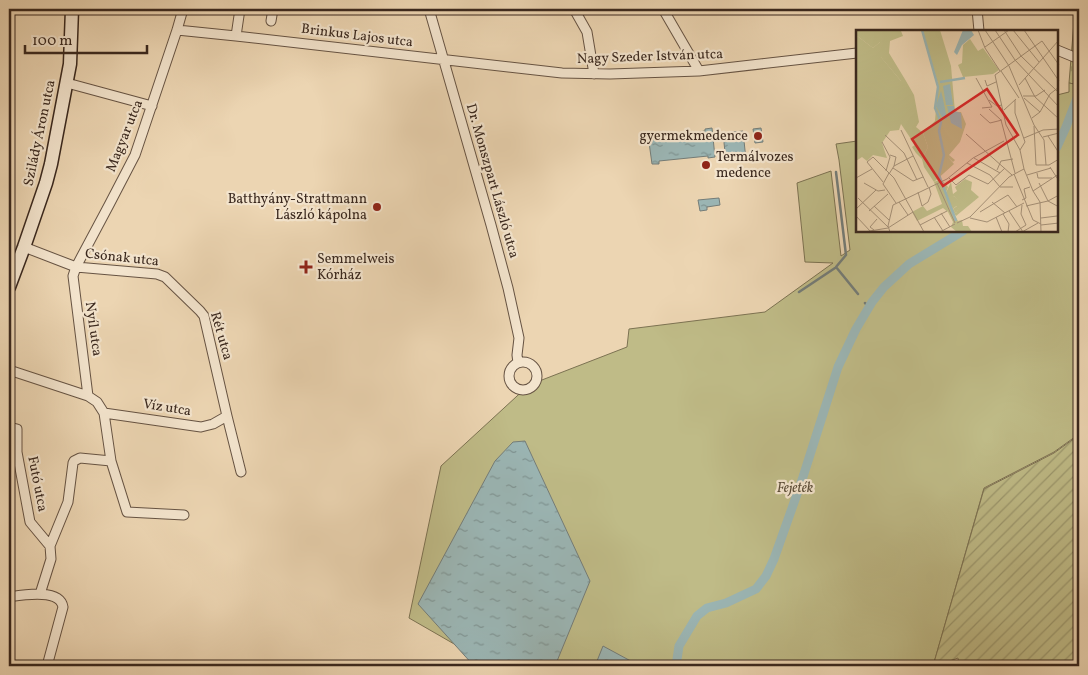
<svg xmlns="http://www.w3.org/2000/svg" width="1088" height="675" font-family="Vollkorn,serif">
	<defs>
		<pattern id="grass-tufts" width="24" height="20" patternUnits="userSpaceOnUse" patternTransform="scale(1.25)"><rect width="24" height="20" fill="#bfbb87"/><path d="M3 7l-1-3M5 7V3M7 7l1-3M15 17l-1-3M17 17v-4M19 17l1-3" fill="none" stroke="#9c986e"/></pattern>
		<pattern id="garden-furrows" width="10" height="10" patternUnits="userSpaceOnUse" patternTransform="scale(1.25)"><rect width="10" height="10" fill="#bfbb87"/><path d="M-1 1l2-2M0 10L10 0M9 11l2-2" fill="none" stroke="#9c986e"/></pattern>
		<pattern id="water-ripples" width="26" height="14" patternUnits="userSpaceOnUse" patternTransform="scale(1.25)"><rect width="26" height="14" fill="#9bb6b5"/><path d="M2 4q2-2 4 0t4 0M15 11q2-2 4 0t4 0" fill="none" stroke="#7f9493"/></pattern>
	</defs>
	<rect width="100%" height="100%" fill="#ecd5b2"/>
	<filter id="stains"><feTurbulence type="fractalNoise" baseFrequency=".004" numOctaves="4"/><feColorMatrix values="0 0 0 0 .2 0 0 0 0 .09 0 0 0 0 .02 0 0 0 .5 -.17"/></filter>
	<radialGradient id="worn" r=".72"><stop offset=".6" stop-color="#630" stop-opacity="0"/><stop offset="1" stop-color="#630" stop-opacity=".3"/></radialGradient>
	<path fill="url(#grass-tufts)" stroke="#7c7252" d="M1075,9H1079V85L1069,83Z"/>
	<path fill="#bfbb87" stroke="#7c7252" d="M1069,83L1079,85V434L1054,452L984,488L933,666H469L475,656L409,618L441,466L529,385L627,347L629,329L765,312L833,263L805,262L797,183L831,171L841,256L850,250L839,160L836,144L857,141V231H1057V95L1069,92Z"/>
	<path fill="url(#garden-furrows)" stroke="#7c7252" d="M1079,435V666H959L958,658L936,666H933L984,489L1054,453Z"/>
	<path fill="url(#water-ripples)" stroke="#747d79" d="M712,128L715,157L708,158V156L659,161V164H652L648,135H657L658,137L705,131V129Z
		M761,128L763,142L755,143L753,129Z
		M743,131L746,160L726,162L723,133Z
		M719,198L720,205L707,207V210L700,211L698,200Z
		M525,441L590,581L555,666H474L418,604L495,461L513,442Z
		M603,646L640,666H595Z"/>
	<g fill="none" stroke-linecap="round" stroke-linejoin="round">
		<path stroke="#747d79" stroke-width="2.5" d="M836,172L846,255L836,267L858,294
			M799,292L835,268
			M865,303L869,307"/>
		<path stroke="#9bb6b5" stroke-width="9" d="M1057,147L1066,127L1079,93
			M676,666L679,646L697,616L707,608L726,603L756,589L766,576L774,559L802,480L838,367L856,329L872,302L884,287L909,264L963,231"/>
		<g stroke="#665343" stroke-width="11">
			<path id="street" d="M429,9L491,225L508,288L519,338L517,355L518,363
				M574,9L587,32L594,74
				M663,9L699,71
				M977,9L979,31
				M271,21L273,9
				M177,30L236,36L562,73L610,74L699,71L857,53
				M236,36L240,9
				M1057,50L1079,59
				M67,83L152,106
				M24,247L76,267L157,274L165,277L200,311L204,316L227,416L241,472
				M509 376a14 14 0 1 1 28 0a14 14 0 1 1-28 0Z
				M9,370L88,396L97,402L104,413L111,461
				M88,396L73,276L76,267L109,205L135,155L177,30L183,9
				M104,413L201,427L213,424L227,416
				M9,427L17,429V452L30,522L50,546
				M40,594L51,559L50,546L68,502L73,463L74,461L80,458L111,461L127,512L184,515
				M9,597C22,595 60,588 63,607L47,666"/>
		</g>
		<g stroke="#3a281e" stroke-width="15">
			<path id="secondary" d="M9,287L24,247L46,183L51,164L70,64L72,9"/>
		</g>
		<use href="#street" stroke="#f3e4cd" stroke-width="9"/>
		<use href="#secondary" stroke="#f3e4cd" stroke-width="12"/>
	</g>
	<g fill="#8f2418" stroke="#f3e4cd" stroke-width="2">
		<circle cx="758" cy="136" r="5"/>
		<circle cx="706" cy="165" r="5"/>
		<circle cx="377" cy="207" r="5"/>
		<path d="M303.5 259.5h5v5h5v5h-5v5h-5v-5h-5v-5h5z"/>
	</g>
	<g text-anchor="middle" dominant-baseline="central" stroke-width="4.5" stroke-linejoin="round" paint-order="stroke">
		<g font-size="14" fill="#3a281e" stroke="#f3e4cd">
			<text transform="translate(357 36) rotate(7)">Brinkus Lajos utca</text>
			<text transform="translate(650 57) rotate(-2)">Nagy Szeder István utca</text>
			<text transform="translate(40 133) rotate(-78)">Szilády Áron utca</text>
			<text transform="translate(125 136) rotate(-68)">Magyar utca</text>
			<text transform="translate(492 181) rotate(74)">Dr. Monszpart László utca</text>
			<text transform="translate(122 258) rotate(6)">Csónak utca</text>
			<text transform="translate(93 329) rotate(82)">Nyíl utca</text>
			<text transform="translate(221 336) rotate(74)">Rét utca</text>
			<text transform="translate(167 408) rotate(9)">Víz utca</text>
			<text transform="translate(37 484) rotate(79)">Futó utca</text>
		</g>
		<g font-size="14" fill="#3a281e" stroke="#f3e4cd" text-anchor="end">
			<text x="748" y="136">gyermekmedence</text>
			<text x="716" y="157" text-anchor="start">Termálvozes<tspan x="716" dy="16">medence</tspan></text>
			<text x="367" y="199">Batthyány-Strattmann<tspan x="367" dy="16">László kápolna</tspan></text>
			<text x="317" y="259" text-anchor="start">Semmelweis<tspan x="317" dy="16">Kórház</tspan></text>
		</g>
		<g font-size="14" font-style="italic" fill="#5b4d38" stroke="#f3e4cd">
			<text x="795" y="488">Fejeték</text>
		</g>
	</g>
	<g transform="translate(856 30)">
		<rect width="202" height="202" fill="#ecd5b2"/>
		<path d="M85,149L92,157L89,165L93,169L98,166L106,173L100,183L97,179L101,176L95,178L102,191L106,190L107,196H112L116,202H101L95,197L97,192L92,182L87,178L61,191L56,182L67,176L71,181L86,174L78,152Z" fill="#bfbb87"/>
		<path d="M109,149L116,152L115,160L123,167L100,186L95,178L101,175L97,179L100,183L105,173L98,166L94,171L89,165L95,152L97,164L101,161L99,157Z" fill="#bfbb87"/>
		<path d="M0,0L45,1L47,6L34,11L33,23L50,51H45L24,26V12L17,18L0,5ZM66,0H84L95,36L99,82H105L110,94L104,112L93,125L99,130L97,132L92,127L98,134L78,152L68,137L66,129L72,117L67,103L79,91L82,54ZM114,9L122,21L127,18L143,40L137,44L107,47L102,35L106,33L107,15Z" fill="#bfbb87"/>
		<path d="M0,5L17,18L24,12L28,24L25,27L45,51H50L58,65L63,92L60,97L67,103L72,117L66,129L60,123L56,117L59,115L45,94L43,100L34,101L26,113L31,128L17,125L11,131L6,127L0,131Z" fill="#bfbb87"/>
		<path d="M107,0H115L118,5L106,15L101,25L98,22ZM94,54L97,75H90L87,56ZM85,61L87,69L91,89H87L80,76ZM91,76H98L99,81L105,83L106,99L95,93Z" fill="#9bb6b5"/>
		<path fill="none" stroke="#9bb6b5" stroke-width="2.5" d="M66,0L82,57L79,78L85,92L83,101L88,125L83,145L100,191M84,52L109,48"/>
		<path fill="none" stroke="#a59077" stroke-width="1" d="M122,0L129,18L144,41M129,0L153,36L178,95L188,110L190,135M139,0L159,30L203,77M148,0L165,26L203,63M157,0L183,32M168,0L203,51M186,11L203,35M129,17L153,0M145,41L163,68M120,48L136,77L126,78M169,48L179,67L203,89M129,50L131,56L140,52M163,55L203,10M167,66H180L189,60M168,68L184,82M133,70L141,76L146,75M159,70V83L169,112L164,120M133,79L145,90M148,80L160,69M124,84L134,93L146,90M176,88L184,82L194,64L203,57M145,90L159,143M178,96L180,135H193L203,129M45,100L72,157M110,104L156,145M29,105L48,123L61,150M192,106L203,123M187,107L203,103M168,108L187,100L203,99M26,112L34,127L30,141M34,125L40,127L38,136M118,128L144,143M111,133L134,145L144,157H157M194,137L203,151M37,138L57,151L67,147M168,139L164,120L150,95L139,45L186,11M141,140L145,131L157,129M33,143L27,154L40,173M181,143L182,148H196M33,144L38,136L57,126M158,144L177,190L185,194M171,145L195,138M0,148L16,139M93,148L100,155L113,145L132,154L149,138M27,152L11,132L17,127L38,148L68,202M8,153L22,161L29,160M81,153L99,193M183,153L192,171L203,165M177,161L184,172L185,202M62,162L66,176L72,172L75,164L73,157M2,168L32,197M166,170L170,168L168,159L174,157M43,172L52,185M136,172L149,183M37,175L91,149L117,128L148,111M18,176L33,190M170,176L192,171L203,177M0,179L20,160M13,181L32,164M153,181L167,202M124,182L152,165L161,177M85,183L94,197M147,184L153,194L152,202M0,186L15,202M78,187L87,201M140,187L146,202M114,188L131,192L168,173M185,188L201,186M101,193L114,187L153,147L164,141L168,139L177,161L203,144M64,195L91,181M185,195L203,193M18,200L14,197L21,189M8,202L32,198L57,182M34,202L32,196L37,175M84,202L99,194M159,202L170,195L165,184L166,175M166,202L182,193"/>
		<path fill="#d62828" fill-opacity="0.15" stroke="#d62828" stroke-width="2.5" d="M131,59L162,105L87,156L56,109Z"/>
		<rect width="202" height="202" fill="none" stroke="#3a281e" stroke-width="2.5"/>
	</g>
	<rect width="1088" height="675" fill="none" stroke="#ecd5b2" stroke-width="30"/>
	<rect x="10" y="10" width="1068" height="655" fill="none" stroke="#3a281e" stroke-width="2.5"/>
	<rect x="15" y="15" width="1058" height="645" fill="none" stroke="#3a281e"/>
	<path d="M25 45v8h122v-8" fill="none" stroke="#3a281e" stroke-width="2.5"/>
	<text x="32" y="45" font-size="15" fill="#3a281e" stroke="#f3e4cd" stroke-width="4" paint-order="stroke">100 m</text>
	<rect width="100%" height="100%" filter="url(#stains)"/>
	<rect width="100%" height="100%" fill="url(#worn)"/>
</svg>
